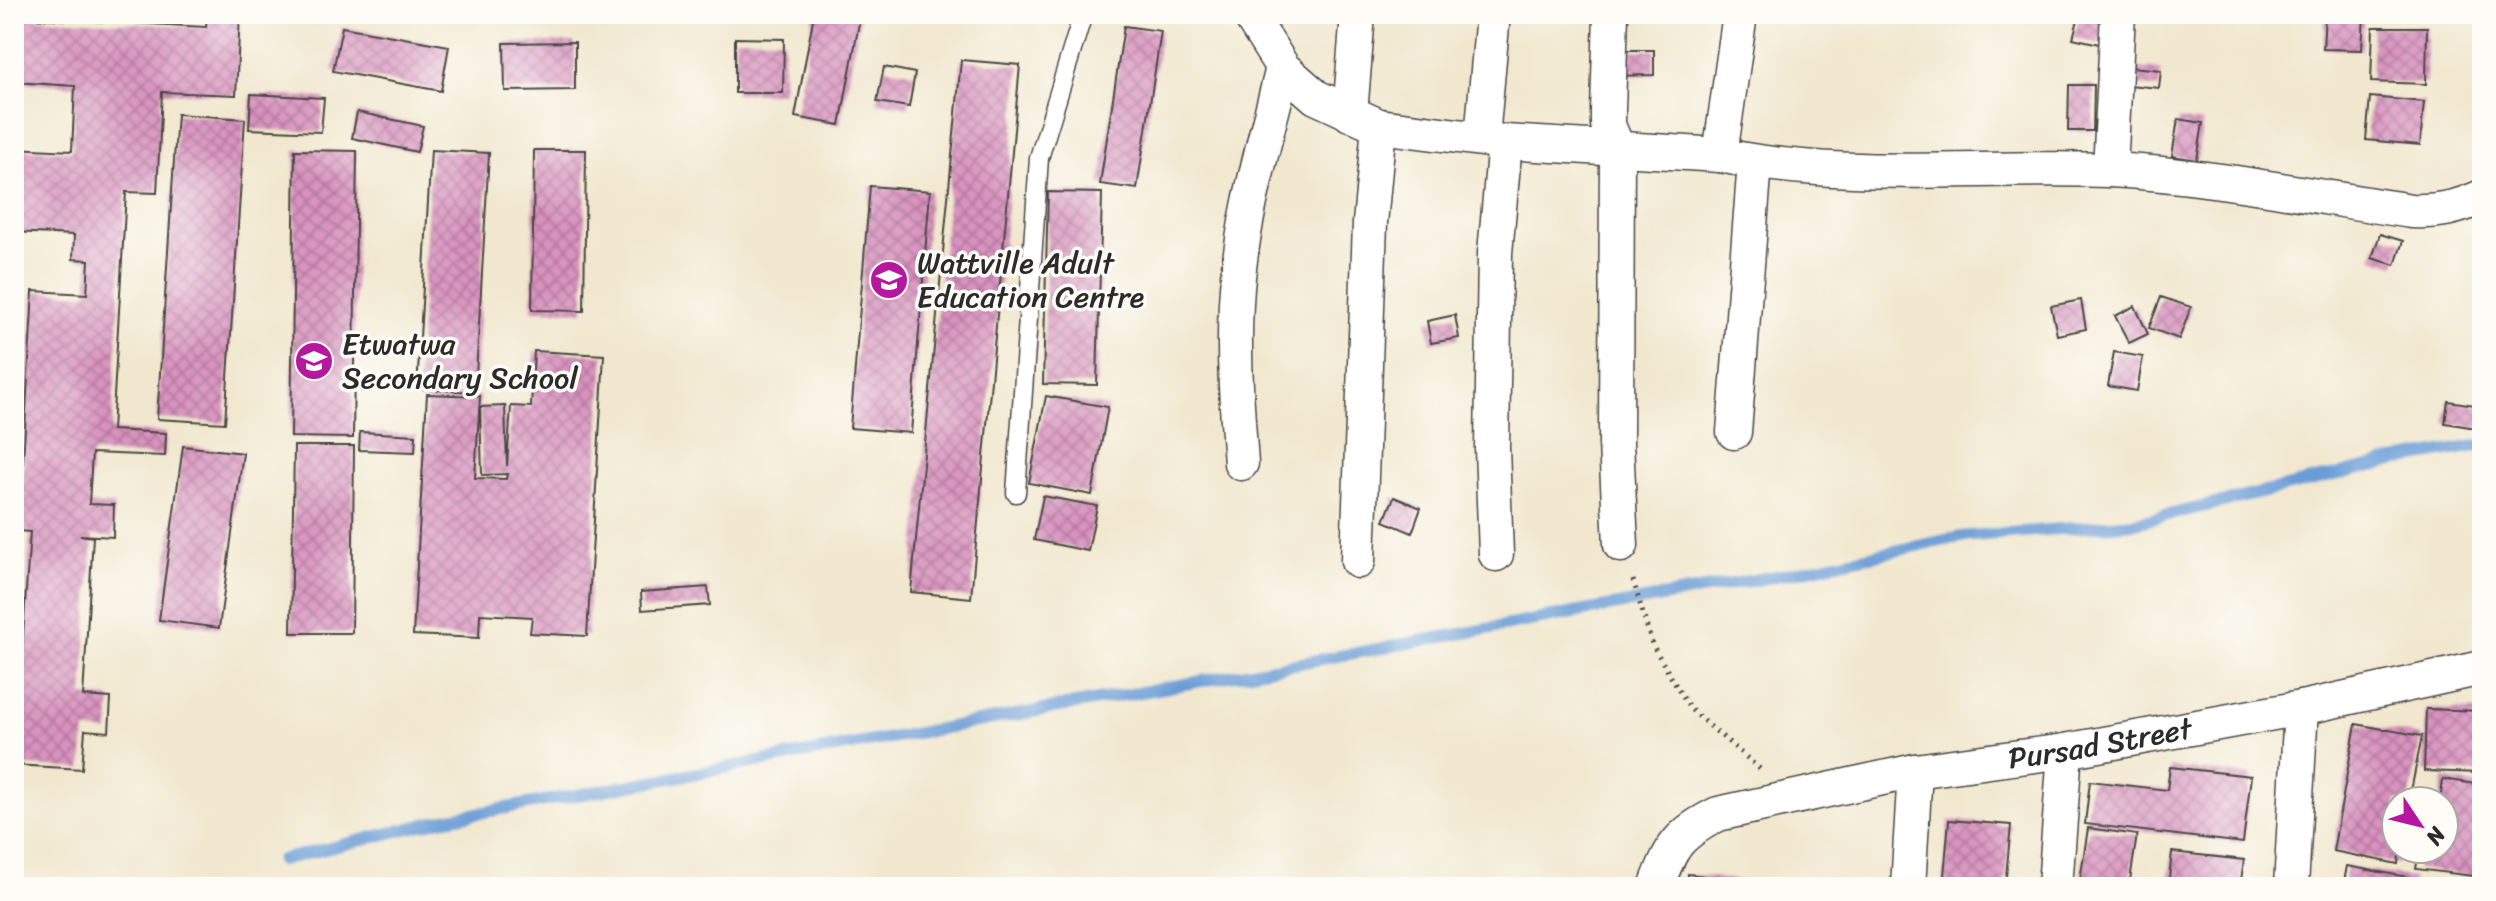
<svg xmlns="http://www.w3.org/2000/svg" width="2496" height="901" font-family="Sriracha,sans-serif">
	<defs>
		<pattern id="building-cross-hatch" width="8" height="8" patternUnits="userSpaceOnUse" patternTransform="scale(2)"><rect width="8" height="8" fill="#d993bf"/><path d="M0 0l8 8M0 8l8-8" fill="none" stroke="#b0789b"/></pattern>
	</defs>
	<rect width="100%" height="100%" fill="#fdfcf7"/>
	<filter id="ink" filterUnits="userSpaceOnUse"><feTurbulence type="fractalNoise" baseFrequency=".0125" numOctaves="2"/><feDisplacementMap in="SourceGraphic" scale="16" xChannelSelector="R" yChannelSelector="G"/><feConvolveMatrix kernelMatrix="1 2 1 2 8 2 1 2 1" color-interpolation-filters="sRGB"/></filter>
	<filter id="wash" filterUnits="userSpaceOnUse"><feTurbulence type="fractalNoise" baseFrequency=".006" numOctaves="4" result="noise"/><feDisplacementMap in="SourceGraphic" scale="32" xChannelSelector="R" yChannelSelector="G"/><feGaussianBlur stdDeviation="1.8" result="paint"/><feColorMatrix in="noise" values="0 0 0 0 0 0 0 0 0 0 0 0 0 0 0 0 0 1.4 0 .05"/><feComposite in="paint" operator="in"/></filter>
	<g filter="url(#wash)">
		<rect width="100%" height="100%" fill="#f1e7ce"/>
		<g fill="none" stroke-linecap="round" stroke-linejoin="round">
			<path stroke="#6a9cd5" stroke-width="12" d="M281,860L446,819L1771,577L1960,537L2135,523L2402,459L2482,445"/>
		</g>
		<g id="blocks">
			<path fill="url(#building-cross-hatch)" d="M207,14H240L236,95L162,92L157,193L126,192L112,430L166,433L165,456L92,453L89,504L114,505L113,537L80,535L93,537L83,696L111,698L109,732L85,730L82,769L14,765L30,532L19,531L33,291L87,294L89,260L73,259L74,235L14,232V148L72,151L75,86L14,82V17L206,27Z
				M814,14H838L860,18L840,125L795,117Z
				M2325,14H2364L2362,50L2323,49Z
				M2079,16L2104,22L2099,44L2073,38Z
				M1124,26L1161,31L1137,189L1100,184Z
				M342,27L449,46L441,91L333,71Z
				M2373,27H2427L2426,84L2371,82Z
				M735,38L784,39L783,93H735Z
				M575,42V90L505,91L504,43Z
				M1613,50H1654V75L1613,76Z
				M961,60L1020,65L971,598L911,592Z
				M2122,66L2161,70L2159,88L2119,84Z
				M884,67L915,73L909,107L877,102Z
				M2069,85H2094L2093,131H2068Z
				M251,94L324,98L321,132L249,129Z
				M2370,97L2424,102L2420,145L2366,140Z
				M357,112L423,126L417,152L352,138Z
				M177,114L245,119L225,423L157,419Z
				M2178,119L2203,123L2197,160L2172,156Z
				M295,150L357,151L353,438L291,437Z
				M431,150L489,153L475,392L417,389Z
				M534,150H586L584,311L532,310Z
				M870,186L930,191L911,433L850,428Z
				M1048,192L1102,193L1097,385L1043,384Z
				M2380,234L2403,241L2395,265L2372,258Z
				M2161,297L2191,307L2179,339L2149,328Z
				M2081,300L2086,329L2057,335L2051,306Z
				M2135,306L2148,334L2129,343L2115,316Z
				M1455,315L1459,338L1431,343L1427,321Z
				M534,351L604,355L587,636L530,633L532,617L480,614L479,638L413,635L427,394L480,396L475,478L506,479L507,474L482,475L480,407L505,406L507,466L511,406L531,407Z
				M2114,352L2143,357L2137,391L2108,386Z
				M1046,396L1108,407L1092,495L1029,483Z
				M2448,401L2482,406V429L2445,423Z
				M360,432L416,435L415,452L359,450Z
				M183,446L243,453L219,628L159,620Z
				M294,446H354L352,633H291Z
				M1043,496L1097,506L1088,551L1034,540Z
				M1394,497L1421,508L1412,533L1384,521Z
				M708,587L710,605L642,610L641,592Z
				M2426,709L2482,711V773L2424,771Z
				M2356,724L2422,736L2409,801H2396V849H2400L2398,864L2333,851Z
				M2170,767L2251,776L2243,843L2085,824L2090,781L2167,790Z
				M2443,779L2482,785V877L2416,869L2419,849H2444V801H2440Z
				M1949,820L2011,825L2005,887H1943Z
				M2088,828L2137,835L2129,887H2079Z
				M2172,852L2244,860L2240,887H2168Z
				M2347,866L2413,878L2412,887H2343Z
				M1688,874L1774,885V887H1687Z"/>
		</g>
	</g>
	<g filter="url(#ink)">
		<use href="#blocks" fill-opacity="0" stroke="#494743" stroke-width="2"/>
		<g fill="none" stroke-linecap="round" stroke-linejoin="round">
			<g stroke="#494743" stroke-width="21">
				<path id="lane" d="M1016,493L1039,158L1083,14"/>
			</g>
			<g stroke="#494743" stroke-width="37">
				<g id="street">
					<path d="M1249,14L1283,68L1316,97L1379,126L1505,142L1720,155C1843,182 1983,165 2109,170C2210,175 2311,196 2411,211C2438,212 2457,208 2482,197"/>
					<path d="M1611,14L1608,110V125L1617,147L1616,443L1621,545"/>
					<path d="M1350,114L1358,14"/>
					<path d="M1482,138L1493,14"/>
					<path d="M1720,155L1740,14"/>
					<path d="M2110,170L2118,14"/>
					<path d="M1734,432L1755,162"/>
					<path d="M1241,463C1237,410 1233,356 1236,303C1240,223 1264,145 1283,68"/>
					<path d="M1496,554L1492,448L1495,253L1505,142"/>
					<path d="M1358,561L1370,223L1379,126"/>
					<path id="s1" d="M1656,887C1672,845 1677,835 1718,814L1915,771L2065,751L2301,708L2482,668"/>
					<path d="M1908,887L1915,771"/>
					<path d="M2055,887L2065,751"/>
					<path d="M2291,887L2301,708"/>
				</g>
			</g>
			<path stroke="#494743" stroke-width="5" stroke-dasharray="2 6" stroke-linecap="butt" d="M1633,580L1652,644L1689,708L1760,769"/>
			<use href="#lane" stroke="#fff" stroke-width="18"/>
			<use href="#street" stroke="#fff" stroke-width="34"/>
		</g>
	</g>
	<defs>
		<g id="school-disc" transform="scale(2)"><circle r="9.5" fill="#b5179e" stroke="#fdfcf7"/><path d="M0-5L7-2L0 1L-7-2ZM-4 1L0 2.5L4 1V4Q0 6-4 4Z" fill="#fff"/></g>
	</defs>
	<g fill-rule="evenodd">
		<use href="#school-disc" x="889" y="280"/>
		<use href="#school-disc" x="314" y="361"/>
	</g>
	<g text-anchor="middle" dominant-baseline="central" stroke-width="7" stroke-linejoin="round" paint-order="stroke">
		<g font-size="30" fill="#2b2b2b" stroke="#fdfcf7" text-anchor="start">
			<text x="917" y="263">Wattville Adult<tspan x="917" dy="34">Education Centre</tspan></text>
			<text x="342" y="344">Etwatwa<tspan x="342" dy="34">Secondary School</tspan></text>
		</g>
		<g font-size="30" fill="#2b2b2b" stroke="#fdfcf7">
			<text stroke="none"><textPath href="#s1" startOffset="488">Pursad Street</textPath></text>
		</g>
	</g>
	<rect width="2496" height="901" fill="none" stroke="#fdfcf7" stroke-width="48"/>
	<g transform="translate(2420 825) rotate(125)"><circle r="38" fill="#fdfcf7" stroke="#a9a8a5" stroke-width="2"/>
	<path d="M0-6L14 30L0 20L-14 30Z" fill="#b5179e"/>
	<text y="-12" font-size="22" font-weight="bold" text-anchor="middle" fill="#2b2b2b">N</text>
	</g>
</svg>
